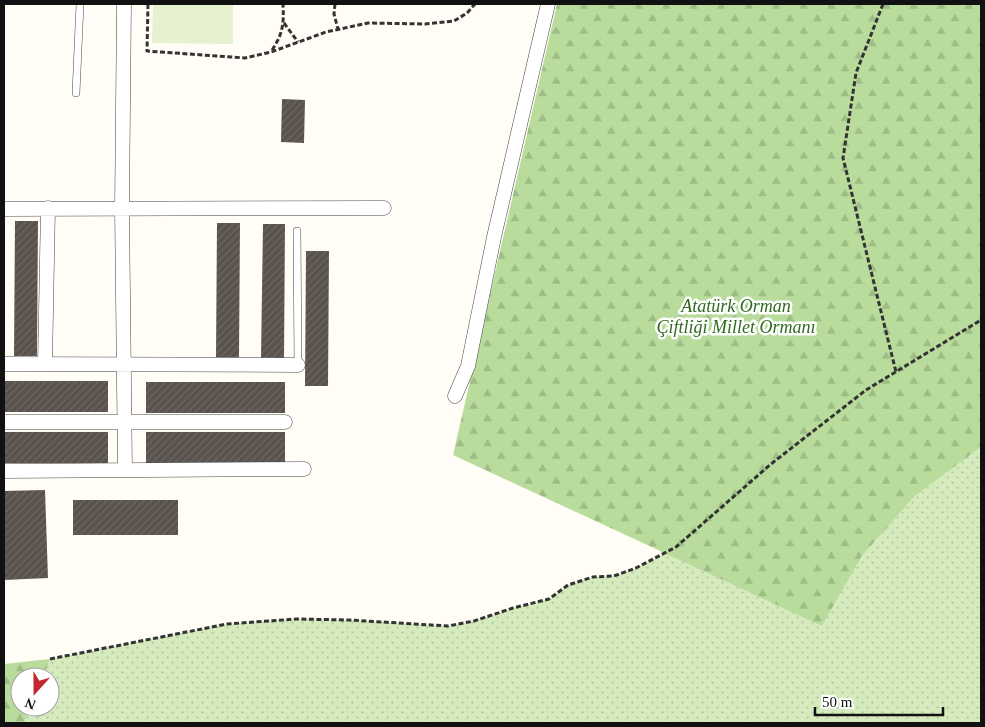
<svg xmlns="http://www.w3.org/2000/svg" width="985" height="727" font-family="'Times New Roman',serif">
	<defs>
		<pattern id="grass-dots" width="8" height="8" patternUnits="userSpaceOnUse" patternTransform="scale(1.25)"><rect width="8" height="8" fill="#d5ebbd"/><path d="M2 2h.1M6 6h.1" fill="none" stroke="#b6c8a1" stroke-width="1.8" stroke-linecap="round"/></pattern>
		<pattern id="forest-firs" width="22" height="20" patternUnits="userSpaceOnUse" patternTransform="scale(1.25)"><rect width="22" height="20" fill="#b9dc9c"/><path d="M5 1l3.5 6h-7zM16 11l3.5 6h-7z" fill="#9ebc85"/></pattern>
		<pattern id="building-hatch" width="6" height="6" patternUnits="userSpaceOnUse" patternTransform="scale(1.25)"><rect width="6" height="6" fill="#5a524d"/><path d="M-1 1l2-2M0 6l6-6M5 7l2-2" fill="none" stroke="#6d6662"/></pattern>
	</defs>
	<rect width="100%" height="100%" fill="#fffdf5"/>
	<path fill="url(#grass-dots)" d="M981,447V723H24L31,707H50V677H43L50,659L227,624L296,619L349,620L448,626L474,621L513,608L549,599L568,585L593,577L614,576L636,568L676,547L822,626L862,556L915,496Z"/>
	<path fill="url(#forest-firs)" d="M557,4H981V447L915,496L862,556L822,626L453,455Z
		M50,659L43,677H20V707H31L24,723H4V664Z"/>
	<path fill="#e6f2cf" d="M153,4H233V44L152,43Z"/>
	<path fill="url(#building-hatch)" d="M282,99L305,100L304,143L281,142Z
		M15,221H38L37,356H14Z
		M217,223H240L239,358H216Z
		M263,224H285L284,359L261,358Z
		M306,251H329L328,386H305Z
		M4,381H108V412H4Z
		M146,382H285V413H146Z
		M4,432H108V463H4Z
		M146,432H285V463H146Z
		M45,490L48,578L4,580V491Z
		M73,500H178V535H73Z"/>
	<g fill="none" stroke-linecap="round" stroke-linejoin="round">
		<g stroke="#444" stroke-width="8">
			<path id="lane" d="M76,93L80,4
				M297,231L298,365"/>
		</g>
		<g stroke="#444" stroke-width="15">
			<path id="street" d="M124,4L122,208L125,470
				M4,209L384,208
				M4,364L298,365
				M45,364L48,208
				M455,396L468,366L494,237L548,4
				M4,422H285
				M4,471L304,469"/>
		</g>
		<path stroke="#333" stroke-width="3" stroke-dasharray="5 2.5" stroke-linecap="butt" d="M148,4L147,51L245,58L271,52L326,32L368,23L425,24L454,21L467,13L475,4
			M335,4L334,14L338,29
			M883,4L856,73L843,158L896,372
			M284,23L298,42
			M272,50C283,34 284,23 283,4
			M50,659L227,624L296,619L349,620L448,626L474,621L513,608L549,599L568,585L593,577L614,576L636,568L676,547L771,464L866,390L981,320"/>
		<use href="#lane" stroke="#fff" stroke-width="7"/>
		<use href="#street" stroke="#fff" stroke-width="14"/>
	</g>
	<g text-anchor="middle" dominant-baseline="central" stroke-width="5" stroke-linejoin="round" paint-order="stroke">
		<g font-size="18" font-style="italic" fill="#2f6b1f" stroke="#fff">
			<text x="736" y="306">Atatürk Orman<tspan x="736" dy="21">Çiftliği Millet Ormanı</tspan></text>
		</g>
	</g>
	<rect width="985" height="727" fill="none" stroke="#111111" stroke-width="10"/>
	<g transform="translate(35 692) rotate(201)"><circle r="24" fill="#ffffff" stroke="#a0a0a0"/>
	<path d="M0-4L9 19L0 12L-9 19Z" fill="#c4262e"/>
	<text y="-8" font-size="14" font-weight="bold" text-anchor="middle" fill="#111111">N</text>
	</g>
	<path d="M815 707v8h128v-8" fill="none" stroke="#111111" stroke-width="2.5"/>
	<text x="822" y="707" font-size="15" fill="#111111" stroke="#ffffff" stroke-width="4" paint-order="stroke">50 m</text>
</svg>
